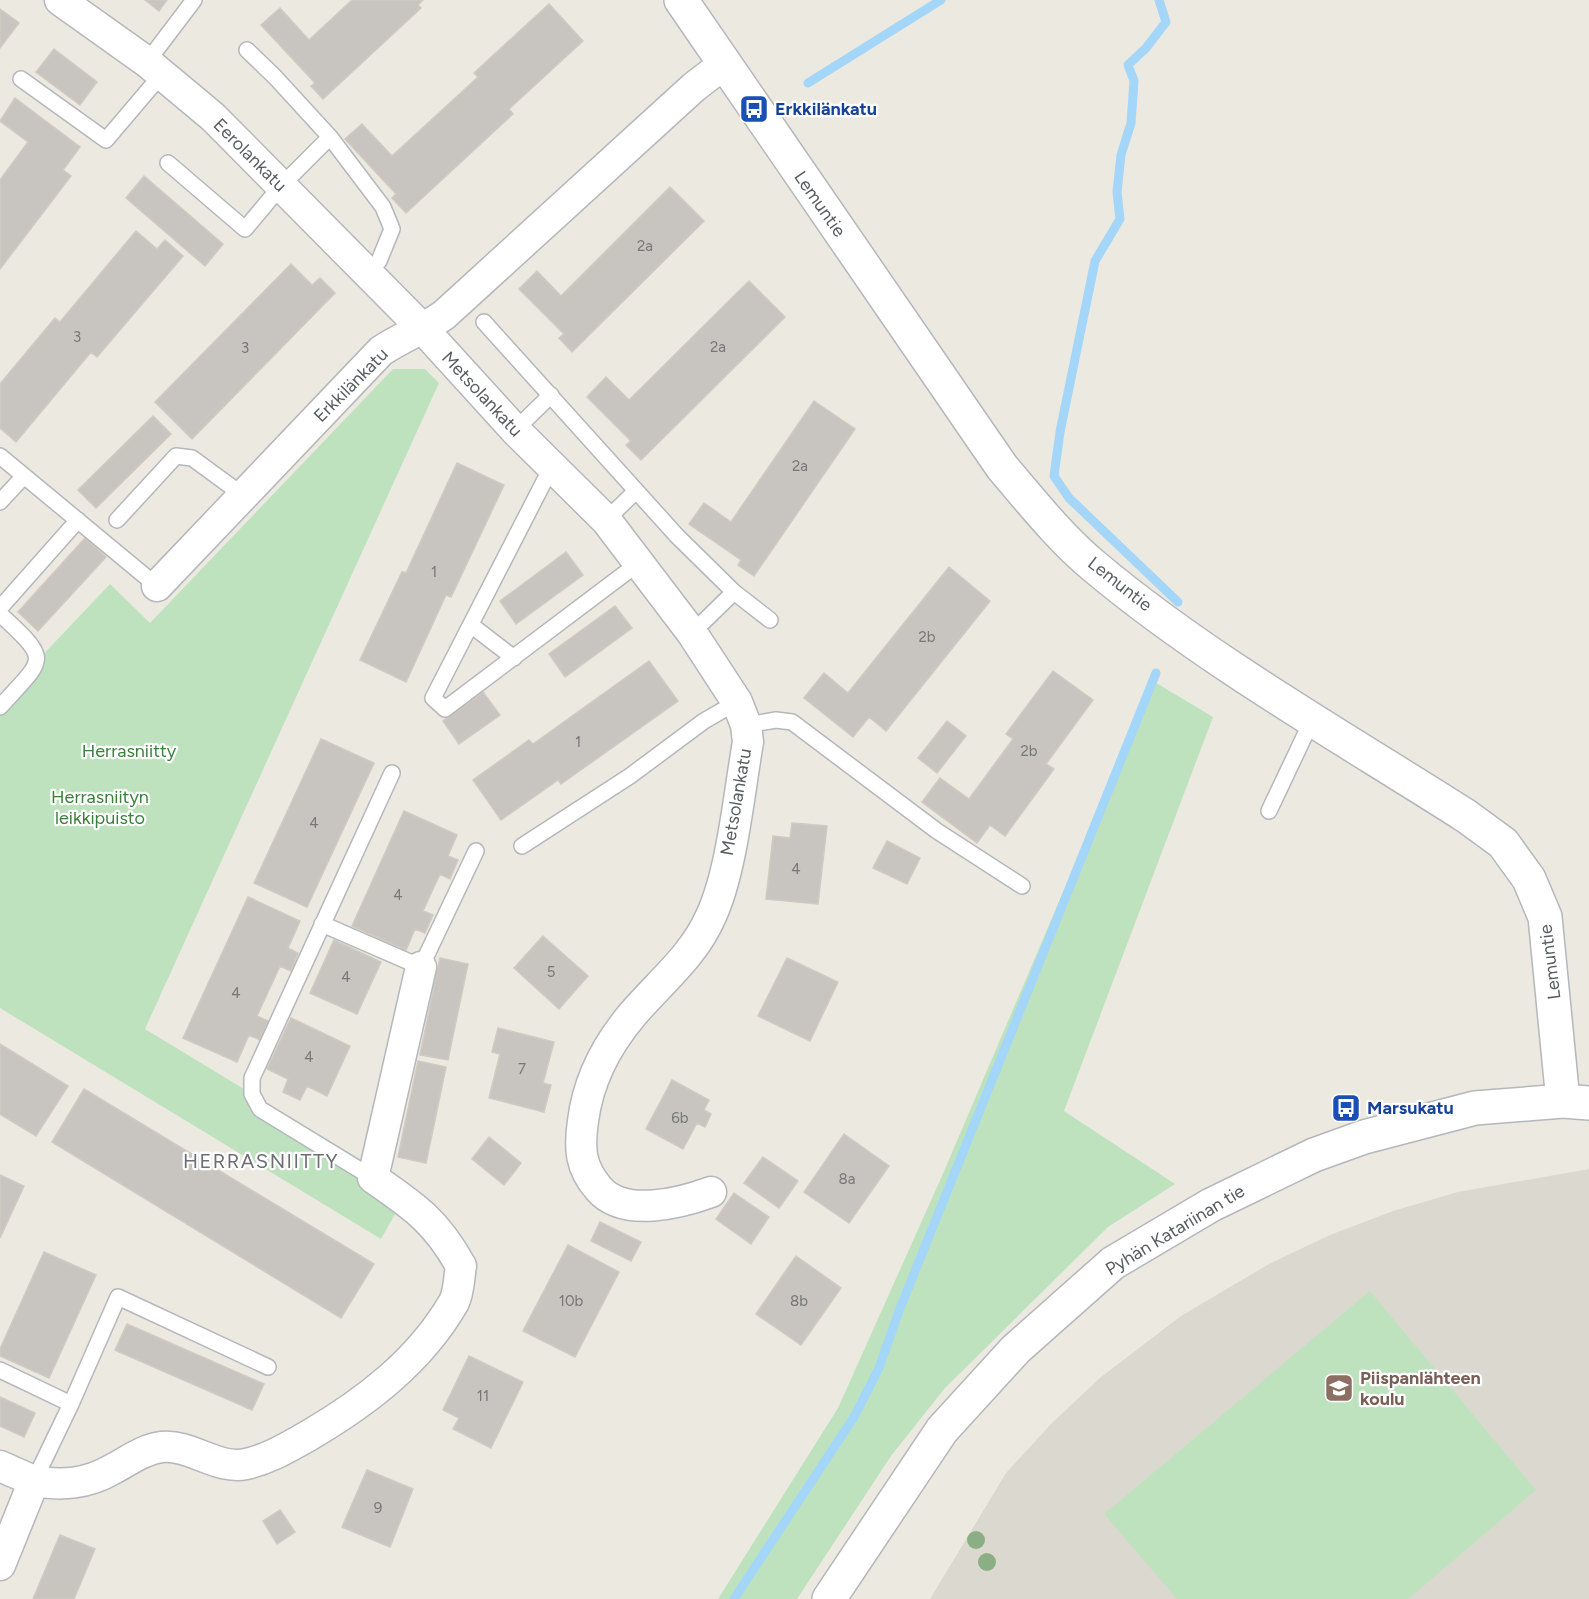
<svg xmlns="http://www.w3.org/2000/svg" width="1589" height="1599" font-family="Figtree,sans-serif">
	<rect width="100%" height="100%" fill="#ece9e1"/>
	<path fill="#dbd8cf" d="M1589,1169V1599H930L1006,1473L1052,1423L1101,1377L1181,1316L1269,1264L1330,1235L1393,1211L1458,1192Z"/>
	<path fill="#bfe2be" d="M393,369H425L439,383L145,1029L409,1189L381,1239L0,1008V700L110,584L150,623Z
		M1153,681L1213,717L1064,1111L1175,1184L1108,1227L945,1388L891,1456L797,1599H718L838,1408L942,1176Z
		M1370,1291L1536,1490L1408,1599H1177L1104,1514Z"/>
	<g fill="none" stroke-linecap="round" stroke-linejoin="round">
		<path stroke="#a3d6f9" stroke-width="9" d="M1159,0L1166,22L1146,48L1128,65L1134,81L1131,123L1121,155L1117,192L1120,219L1095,261L1060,432L1054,476L1069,498L1178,602
			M808,83L941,0
			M734,1599L854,1417L879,1368L899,1311L1156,673"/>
	</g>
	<path fill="#c8c5c0" stroke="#d0cac0" stroke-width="1.5" d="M145,0H167L159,11Z
		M352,0H423L418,5L421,8L323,99L311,86L315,83L261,25L280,8L309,40Z
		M549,4L583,41L509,109L513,114L406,213L392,198L396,194L345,139L362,124L392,156L478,77L474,73Z
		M0,9L19,23L0,48Z
		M54,49L97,82L80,105L36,72Z
		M15,98L80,147L63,170L71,176L0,269V180L28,142L0,121Z
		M144,176L223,244L205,266L126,198Z
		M670,187L704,221L572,352L559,338L564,334L519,289L537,271L561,296Z
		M136,231L157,249L165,240L183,256L97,357L91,352L16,442L0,428V384L55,318L60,322Z
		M291,264L312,285L320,278L335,293L192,439L155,402Z
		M749,281L785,317L641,460L626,445L631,441L587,397L606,377L629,400Z
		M814,401L855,429L754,576L738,565L741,560L689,524L704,503L731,522Z
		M153,416L171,434L96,508L78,490Z
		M457,463L504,485L451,597L446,595L406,682L360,660L402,572L406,573Z
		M85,538L106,557L38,631L18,612Z
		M566,552L583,575L516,624L500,601Z
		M949,567L990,601L886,731L869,717L853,737L804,698L824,673L848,693Z
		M615,606L632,628L565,677L549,654Z
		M649,661L678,701L561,784L558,780L501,820L473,780L529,740L533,744Z
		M1053,671L1093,700L1046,764L1054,769L1005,836L990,825L977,843L922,802L940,778L969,799L1013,739L1006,734Z
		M483,692L500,715L459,744L443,721Z
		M947,721L966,736L937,773L918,758Z
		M321,739L374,763L307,907L254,883Z
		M404,811L457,835L448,856L458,860L450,879L440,874L423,911L433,915L425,933L415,929L406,950L352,926Z
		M792,823L827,826L818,904L766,899L773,836L790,838Z
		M887,841L920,858L907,884L873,868Z
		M248,897L300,921L288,948L298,953L291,971L280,966L257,1016L268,1021L260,1040L249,1035L237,1062L183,1038Z
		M543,936L588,976L559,1009L514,968Z
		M334,940L381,962L357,1014L310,993Z
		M440,958L468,964L448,1060L420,1055Z
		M787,958L838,982L810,1041L758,1016Z
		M291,1018L350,1046L327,1096L307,1086L300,1100L283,1092L288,1079L267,1069Z
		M498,1028L554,1042L543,1083L551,1085L544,1112L489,1098L500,1054L492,1052Z
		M0,1044L68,1086L36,1136L0,1114Z
		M418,1061L446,1067L426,1163L398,1157Z
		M672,1080L709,1100L704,1110L711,1114L705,1127L697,1123L683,1149L646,1129Z
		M84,1089L374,1264L341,1318L52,1142Z
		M844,1134L889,1166L849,1223L804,1192Z
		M489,1137L521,1163L504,1185L472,1159Z
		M763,1157L798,1181L779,1208L744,1183Z
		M0,1175L24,1186L0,1238Z
		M734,1193L769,1217L751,1244L716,1219Z
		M600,1222L641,1242L631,1261L591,1241Z
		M568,1245L619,1272L575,1357L523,1331Z
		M44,1252L96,1275L49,1378L0,1356V1349Z
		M796,1256L841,1288L801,1345L756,1314Z
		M127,1324L264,1384L252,1410L115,1350Z
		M469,1356L523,1382L491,1448L453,1429L459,1418L443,1410Z
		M0,1397L35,1413L24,1437L0,1426Z
		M367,1470L413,1489L390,1547L342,1527Z
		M280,1510L295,1532L277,1544L263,1521Z
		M60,1535L95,1549L74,1599H33Z"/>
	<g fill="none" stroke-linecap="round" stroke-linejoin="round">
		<g stroke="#b4b7bb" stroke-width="18">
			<path id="service" d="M147,62L194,0
				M21,79L106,140L162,74
				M330,137L383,207L392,229L379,261L367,273
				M168,163L245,229L281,186L330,137L275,77L247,50
				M484,322L677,536L734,592L770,620
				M515,430L551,395
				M0,456L157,586
				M552,466L433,698L445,709L640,562
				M0,502L24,476
				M117,520L176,456L192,458L244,496
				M606,520L636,491
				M0,608L78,520
				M0,614C52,662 45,657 0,707
				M471,625L514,658
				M692,633L734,592
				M746,725L776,720L792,722L937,831L1022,886
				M1269,811L1313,718
				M522,846L630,776L704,721L737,702
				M322,924L421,967L476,851
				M373,1178L260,1109L252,1094V1078L392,773
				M0,1370L71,1404L34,1481
				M71,1404L118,1297L268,1367"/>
		</g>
		<g stroke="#b4b7bb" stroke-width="33">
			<path id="minor" d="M60,0L147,62L213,117L424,330L515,430L606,520L692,633L737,702L746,725L748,742C739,793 732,871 711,916C693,957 660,982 632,1015C606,1046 588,1081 583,1121C579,1149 580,1167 599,1189C624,1218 681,1203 711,1192
				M157,586L381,351C402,337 424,329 444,315L694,87L724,64
				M0,1466L34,1481L0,1565
				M34,1481C62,1486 87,1484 113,1469C128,1461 144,1449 162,1447C191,1444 216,1470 246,1464C269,1459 288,1447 308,1436C366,1402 420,1361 454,1302C459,1292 459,1277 461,1266C436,1221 415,1207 373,1178L421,967"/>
		</g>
		<g stroke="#b4b7bb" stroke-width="36">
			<path id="tertiary" d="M681,0L1002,467C1031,501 1060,538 1095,567C1206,660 1344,738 1466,816L1503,843L1529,879L1545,917L1563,1101
				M829,1599L942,1430L1016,1349L1113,1263L1211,1205L1314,1155L1364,1137L1475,1108L1563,1101L1589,1103"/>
		</g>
		<use href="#service" stroke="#fff" stroke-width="15"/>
		<use href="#minor" stroke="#fff" stroke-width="30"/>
		<use href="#tertiary" stroke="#fff" stroke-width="33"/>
	</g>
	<g fill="#8aaf85">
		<circle cx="976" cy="1540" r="9"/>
		<circle cx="987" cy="1562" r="9"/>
	</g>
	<defs>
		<g id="bus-square" transform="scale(1.5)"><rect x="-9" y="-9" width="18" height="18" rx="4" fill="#1a4fb4" stroke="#fff"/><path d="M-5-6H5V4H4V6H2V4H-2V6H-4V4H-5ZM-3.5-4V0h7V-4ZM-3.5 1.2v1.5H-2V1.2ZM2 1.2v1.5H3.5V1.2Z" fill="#fff"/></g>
		<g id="school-square" transform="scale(1.5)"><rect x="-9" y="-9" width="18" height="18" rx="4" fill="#8d6e63" stroke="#fff"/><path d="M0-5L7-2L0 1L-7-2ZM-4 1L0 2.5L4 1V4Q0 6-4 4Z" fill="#fff"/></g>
	</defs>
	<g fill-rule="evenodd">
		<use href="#bus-square" x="754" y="109"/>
		<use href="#bus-square" x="1346" y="1108"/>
		<use href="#school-square" x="1339" y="1388"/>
	</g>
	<g text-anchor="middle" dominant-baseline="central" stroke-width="4.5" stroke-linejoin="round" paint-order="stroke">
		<g font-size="15" fill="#757779">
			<text x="645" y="246">2a</text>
			<text x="77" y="337">3</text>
			<text x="718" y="347">2a</text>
			<text x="245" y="348">3</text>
			<text x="800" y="466">2a</text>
			<text x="434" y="572">1</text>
			<text x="927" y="637">2b</text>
			<text x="578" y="742">1</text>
			<text x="1029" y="751">2b</text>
			<text x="314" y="823">4</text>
			<text x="796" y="869">4</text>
			<text x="398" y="895">4</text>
			<text x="551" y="972">5</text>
			<text x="346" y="977">4</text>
			<text x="236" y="993">4</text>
			<text x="309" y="1057">4</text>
			<text x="522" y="1069">7</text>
			<text x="680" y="1118">6b</text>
			<text x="847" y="1179">8a</text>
			<text x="571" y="1301">10b</text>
			<text x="799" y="1301">8b</text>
			<text x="483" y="1396">11</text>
			<text x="378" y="1508">9</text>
		</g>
		<g font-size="18" font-weight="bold" fill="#164399" stroke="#fff" text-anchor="start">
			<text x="775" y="109">Erkkilänkatu</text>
			<text x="1367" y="1108">Marsukatu</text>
		</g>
		<g font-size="18" fill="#595d61" stroke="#fff">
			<text transform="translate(250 155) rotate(45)">Eerolankatu</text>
			<text transform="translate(820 204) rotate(55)">Lemuntie</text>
			<text transform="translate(351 385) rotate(-45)">Erkkilänkatu</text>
			<text transform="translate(482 394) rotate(47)">Metsolankatu</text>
			<text transform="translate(1120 584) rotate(38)">Lemuntie</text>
			<text transform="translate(736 802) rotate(-80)">Metsolankatu</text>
			<text transform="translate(1550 962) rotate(-97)">Lemuntie</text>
			<text transform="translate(1175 1230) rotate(-31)">Pyhän Katariinan tie</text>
		</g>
		<g font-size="18" fill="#39803a" stroke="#fff">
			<text x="129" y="751">Herrasniitty</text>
			<text x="100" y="797">Herrasniityn<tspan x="100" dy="21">leikkipuisto</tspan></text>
		</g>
		<g font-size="18" font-weight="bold" fill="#785e54" stroke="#fff" text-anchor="start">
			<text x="1360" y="1378">Piispanlähteen<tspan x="1360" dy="21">koulu</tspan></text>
		</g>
		<g font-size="20" letter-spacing="1.5" fill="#6b6f73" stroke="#fff">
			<text x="261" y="1161">HERRASNIITTY</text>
		</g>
	</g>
</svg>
